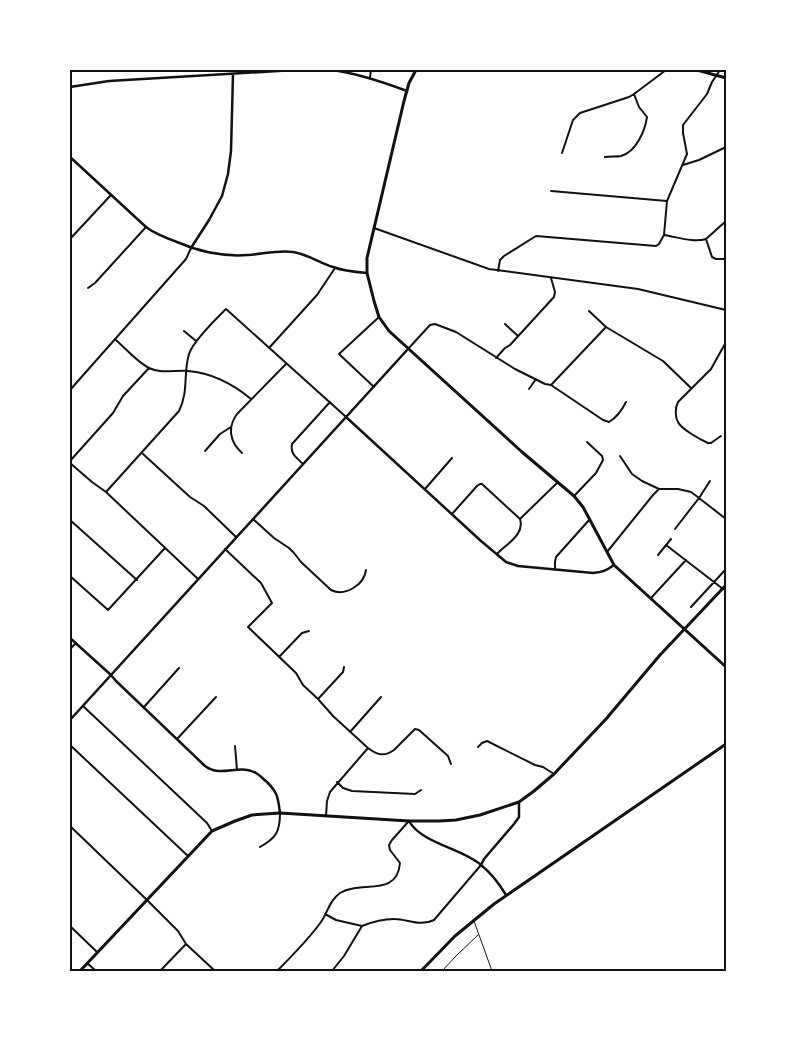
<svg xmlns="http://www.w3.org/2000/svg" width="796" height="1041" font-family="Karla,sans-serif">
	<rect width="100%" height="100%" fill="#fff"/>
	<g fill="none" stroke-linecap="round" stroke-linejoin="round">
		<path stroke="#111" stroke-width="1" d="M474,921L492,971
			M442,971L456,956L478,935"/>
		<path stroke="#111" stroke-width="2" d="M370,77L371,70
			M562,153L573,120L580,113L629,97L634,94L666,70
			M605,157C611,156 616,157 621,156C636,152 645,131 647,117L639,107L634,94
			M683,165L699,160L726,147
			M551,191L667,201
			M374,228L489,269L638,289L726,310
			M664,235C677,237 694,243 706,239
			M70,239L111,195
			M706,239L712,257L716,259H726
			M706,239L726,221
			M498,271L500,260L504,256L536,236L656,246L659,244L664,235L667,201L687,154L683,133V125L707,94L712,82L720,70
			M88,288L95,283L146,227
			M589,311L606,327L663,361L691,388
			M505,324L518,336
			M184,331L196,341
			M116,340C126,349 137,362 149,368C161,374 175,370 188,371C212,373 233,384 251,399
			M269,348L317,295L335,268
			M408,349L430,325L435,324L456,332L515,369L545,384L551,385L603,420L609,422C616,418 622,410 626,402
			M496,358L505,348L510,345L554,297L555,292L551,278
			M551,385L606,327
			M374,387L339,354L379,317
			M529,389L536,379
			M70,390L186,259L191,248
			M721,436L711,443H708C701,440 681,429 678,422C675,417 675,408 678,402L711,369L726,342
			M205,451L220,434L231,427
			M242,453C230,442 227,428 237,414L286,364
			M143,454L190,497L204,506L236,537
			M620,456L632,474L642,481L659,489H678L691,492L699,498L726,519
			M70,461L113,413L123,396L149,368
			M70,463L92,482L106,492L198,579
			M303,464C296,457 290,454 292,444L330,402
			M425,489L452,458
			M106,492L179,411C189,391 183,373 189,354C193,341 216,319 226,309L345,416
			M574,496L596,473L603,460L602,456L587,442
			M452,514L477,486L480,484H482L520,519
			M253,519L274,538L289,548L294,553L301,562L331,590C345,597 364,585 366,570
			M520,519L558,482
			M70,520L137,580
			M675,529L699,498L710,481
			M666,545L723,589
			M225,549L261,583L272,603L248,627L296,673L303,685L318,699L333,716L368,748C377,755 384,757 394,750L415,729L419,730L448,756L451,764
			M607,552L653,495L659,489
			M497,554C506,544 525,535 520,519
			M658,555L671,539
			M555,569V562L556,557L590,519
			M70,576L108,610L165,548
			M651,598L686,560
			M691,607L726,569
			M70,649L76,643
			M279,657L302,633L309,631
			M318,699L343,672L344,667
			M83,706L207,823L212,831
			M144,707L179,668
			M350,732L381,697
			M177,739L216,697
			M70,745L188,856
			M235,746L237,770
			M478,747L482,743L487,741L535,765L543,767L554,774
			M337,782L343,788L352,791L415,794L421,790
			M326,816L327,801L330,792L368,748
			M70,826L147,900L178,931L186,944L215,971
			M260,847C276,838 280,832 280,813
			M325,914L336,920L362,926
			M70,926L97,952
			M87,963L96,971
			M160,971L186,944
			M277,971C292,956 308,940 321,922C328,912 329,901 340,893C361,880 397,898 400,863L390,850L389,845L392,840L408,822
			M332,971L344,956L362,926C372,922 383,919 394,919C408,919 420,927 434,920L481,865"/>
		<path stroke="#111" stroke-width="2.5" d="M331,70C357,73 383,82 407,91
			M70,87L109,81L294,70
			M70,157L146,227C155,234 166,238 177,242C200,252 222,257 248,255C263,254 278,250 293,252C307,254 320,263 333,267C343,271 355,272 367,273
			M191,248L209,220L222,196L228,174L231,151L233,74
			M346,417L481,541L506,562L518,566L593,573C602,572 606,571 614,565
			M70,638L111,675L116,681L205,766C221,778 238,764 254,772C259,774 263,779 267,782C278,793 278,798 280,813
			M70,720L408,349
			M409,821C422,844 462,848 481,865C491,873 500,885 506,895
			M481,865L484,859L514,824L519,817V802"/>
		<path stroke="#111" stroke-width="3" d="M416,70L409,83L404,101L367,258V273L374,301L379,317L389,331L522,452L574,496L583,507L614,565L726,667
			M697,70L726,78
			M80,971L212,831L235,821L252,815L280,813L409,821H439L456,820L480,815L519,802L534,791L554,774L606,719L660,655L726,585"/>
		<path stroke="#111" stroke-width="3" d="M421,971L455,936L494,904L726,744"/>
	</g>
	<rect width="796" height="1041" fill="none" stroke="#ffffff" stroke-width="142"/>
	<rect x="71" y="71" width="654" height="899" fill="none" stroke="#111" stroke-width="2"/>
</svg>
